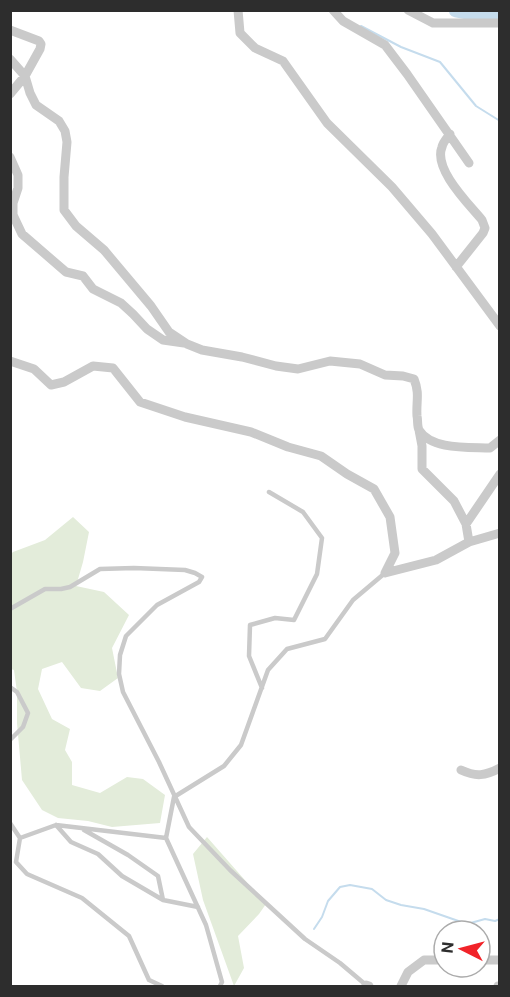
<svg xmlns="http://www.w3.org/2000/svg" width="510" height="997" font-family="Roboto,sans-serif">
	<rect width="100%" height="100%" fill="#fff"/>
	<path fill="#e3ecda" d="M73,517L89,532L83,562L76,586L104,592L129,615L112,648L118,678L100,691L81,688L62,662L42,669L38,689L52,719L70,729L65,750L72,762V785L100,793L127,777L143,779L165,795L160,823L112,827L88,821L58,818L42,810L22,780L17,723V692L14,670L11,669V554L13,552L45,540Z
		M207,837L266,904L259,914L238,936L244,968L234,986L203,900L193,854Z"/>
	<g fill="none" stroke-linecap="round" stroke-linejoin="round">
		<path stroke="#c5dced" stroke-width="2" d="M361,26L401,47L440,62L476,106L500,121
			M314,929L322,917L328,901L340,887L350,885L372,889L386,900L401,905L424,909L467,924L485,919L495,921L500,919"/>
		<path stroke="#c5dced" stroke-width="15" d="M456,10L472,13H500"/>
		<path stroke="#cacaca" stroke-width="4.5" d="M10,609L45,589H61L70,587L100,569L134,568L185,570L195,573L202,577L199,582L157,605L126,636L120,655L119,674L123,692L159,762L189,827L230,870L305,939L340,963L366,985
			M10,687L17,692L28,713L23,727L10,740
			M262,688L249,656L250,625L275,618L294,620L317,574L322,538L303,512L269,492
			M10,823L20,838
			M56,825L71,842L98,854L122,876L163,900L198,907
			M84,830L128,855L158,876L163,900
			M162,986L149,980L129,936L82,898L27,874L16,862L20,838L56,825L166,838
			M220,986L222,982L206,925L166,838L174,797L224,766L241,745L268,670L287,649L325,639L353,600L385,573"/>
		<path stroke="#cacaca" stroke-width="9" d="M238,10L240,33L255,48L283,61L327,123L392,187L432,234L500,326
			M333,10L343,21L385,45L407,74L469,163
			M408,10L433,23H500
			M10,30L39,41L41,44L40,49L25,76L10,94
			M10,59L25,76L30,93L36,105L59,121L65,131L67,142L64,177V210L76,226L104,250L151,306L169,332L187,344L202,350L242,357L276,366L298,369L330,361L360,364L385,375L403,376L414,379C420,394 416,401 417,416C418,420 417,426 419,430C431,450 469,447 490,448L500,440
			M450,134C447,138 443,142 442,147C433,169 469,204 482,220L485,228L483,233L456,267
			M10,157L18,175V188L13,203V215L22,234L66,272L83,276L93,289L121,303L133,314L147,329L163,340L184,343
			M10,361L34,369L51,385L64,382L93,366L113,368L140,402L185,417L251,432L288,447L321,456L347,474L374,489L390,517L395,553L385,573
			M466,524L500,474
			M469,542L500,533
			M385,573L436,560L469,542L466,524L454,501L422,469V446L419,430
			M461,770C476,777 485,776 500,768
			M480,960H500
			M366,985L369,986
			M401,986L408,972L424,960H444
			M498,986H500"/>
	</g>
	<rect width="510" height="997" fill="none" stroke="#2d2d2d" stroke-width="24"/>
	<g transform="translate(462 949) rotate(276)"><circle r="28" fill="#ffffff" stroke="#ababab" stroke-width="1.5"/>
	<path d="M0-4.5L10 22L0 15L-10 22Z" fill="#f12329"/>
	<text y="-9" font-size="16" font-weight="bold" text-anchor="middle" fill="#2d2d2d">N</text>
	</g>
</svg>
